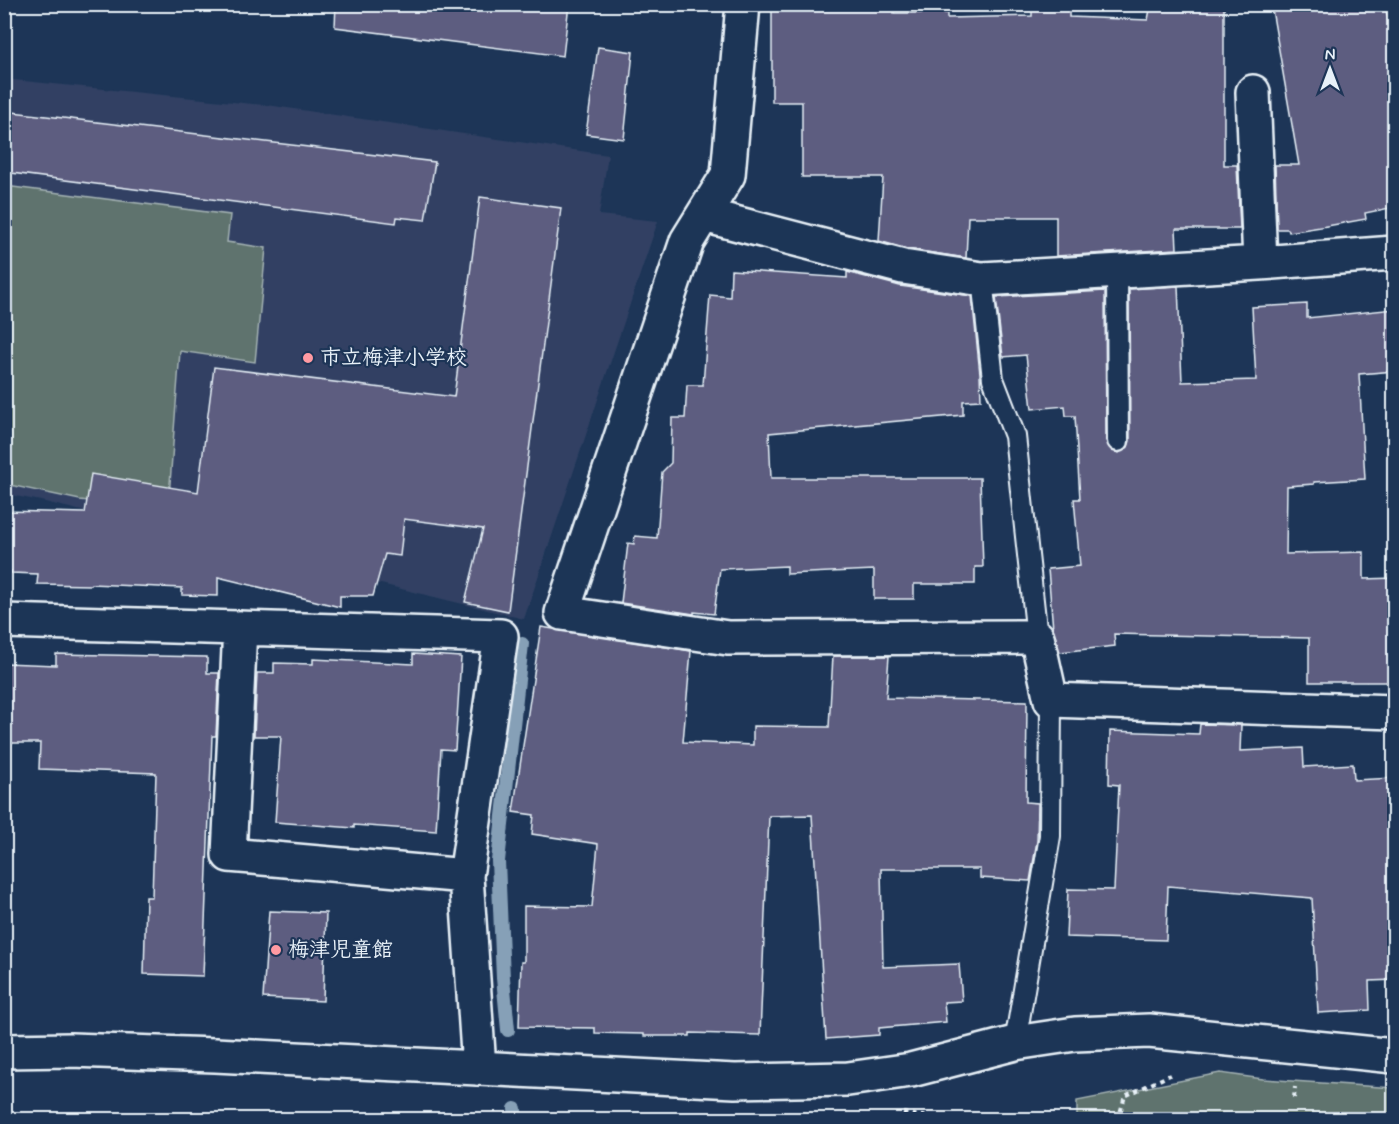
<svg xmlns="http://www.w3.org/2000/svg" width="1399" height="1124" font-family="Mynerve,'Klee One',sans-serif">
	<rect width="100%" height="100%" fill="#1d3557"/>
	<filter id="ink" filterUnits="userSpaceOnUse"><feTurbulence type="fractalNoise" baseFrequency=".0167" numOctaves="2"/><feDisplacementMap in="SourceGraphic" scale="12" xChannelSelector="R" yChannelSelector="G"/><feConvolveMatrix kernelMatrix="1 2 1 2 8 2 1 2 1" color-interpolation-filters="sRGB"/></filter>
	<g filter="url(#ink)">
		<path fill="#304163" d="M4,79L274,106L608,155L599,215L658,221L524,619L41,501L5,494Z"/>
		<path fill="#5f736e" stroke="#a4b2b3" stroke-width="1.5" d="M5,186L230,215L227,242L266,248L255,362L180,351L168,510L80,500L5,484Z
			M1220,1073L1263,1079L1394,1088V1119H1077V1101Z"/>
		<g fill="none" stroke-linecap="round" stroke-linejoin="round">
			<path stroke="#86a0b7" stroke-width="14" d="M508,1030L503,978L498,861L522,644
				M515,1109L516,1120"/>
		</g>
		<path fill="#5d5d80" stroke="#e8f1f8" stroke-width="1.5" d="M336,4H569L563,56L335,27Z
			M772,4H894V13H947V18L1032,16V10L1069,9V17L1148,20L1151,4H1224V165H1237L1240,229H1176L1177,249L1056,256V217H968L966,258L907,249L879,241L883,177H802V102H772Z
			M1271,4H1385L1395,53V207L1365,213L1366,219L1327,226L1289,232L1288,229H1277L1275,165H1299Z
			M598,47L633,52L624,139L586,134Z
			M4,111L435,162L425,220L397,217L396,223L4,172Z
			M480,197L561,208L508,611L465,602L483,529L404,519L400,556L385,554L373,596H340V607L218,577V596L182,595V588L91,584V585L37,584L38,574L11,573V571H4V511L85,513L91,474L198,492L214,367L454,397Z
			M731,270L847,278V272L900,286L972,296L980,374L981,400L963,401V415L769,433L771,478H980L983,567H975V584H914V599H874V570L787,574V566L720,569L714,614L694,612V614L621,603L628,543L634,544L635,536L657,538L662,472L671,463L672,418H685L687,385H703L710,295L730,297Z
			M1178,286L1182,382L1256,380L1252,307L1307,304V318L1395,309V371L1359,374L1365,479L1314,482V484L1287,486L1286,554L1364,552V579L1395,578V682H1309V638L1114,634L1115,646L1060,652L1053,629L1048,569L1080,566L1074,499H1080L1075,416H1066L1065,406L1032,409L1026,355L1003,357L996,297L1105,291L1106,441L1112,451L1119,453L1128,447L1130,441L1129,289Z
			M541,627L691,651L683,742L753,745V726L829,727L833,656H889L886,698L1027,701L1026,802L1038,803L1037,841L1030,881L980,878V869H881L883,967L959,964L962,1001L944,1002L946,1022L879,1028V1035L826,1039L812,815L769,816L760,1035L690,1033V1036H644V1034L595,1033V1028L519,1027L521,962H524V906L592,907L598,844L532,834L534,815L513,812Z
			M56,654L207,657V673H219L216,736H212L203,976L144,974L146,897H152L156,773L39,769L40,743H4V663L56,665Z
			M413,654L461,657L455,750L441,749L436,831L354,825V828L275,822L281,736H254L257,673H274V663L313,664V659L413,664Z
			M1200,724L1241,725L1240,751L1303,748L1304,767L1353,764L1354,780L1395,778V980L1369,981L1370,1010L1318,1013L1312,898L1168,886L1166,940L1066,937L1068,889L1114,890L1119,785L1109,784L1110,731L1199,734Z
			M269,911L326,913L323,1001L263,998Z"/>
		<g fill="none" stroke-linecap="round" stroke-linejoin="round">
			<g stroke="#e8f1f8" stroke-width="24">
				<path id="lane" d="M1117,271L1118,441
					M982,279L993,379L1015,436L1037,637
					M1015,1043L1050,836L1051,700"/>
			</g>
			<g stroke="#e8f1f8" stroke-width="38">
				<path id="street" d="M743,4L728,175L687,241L562,613L728,638L1037,637L1051,700L1394,712
					M1253,92L1260,263
					M704,215L903,267L982,279L1260,263L1394,253
					M4,621L501,636L466,876L479,1068
					M240,628L229,855L466,876"/>
			</g>
			<g stroke="#e8f1f8" stroke-width="38">
				<path id="secondary" d="M4,1051L71,1050L215,1055L735,1081L848,1079L911,1070L1015,1043L1075,1034L1149,1031L1394,1056"/>
			</g>
			<path stroke="#e8f1f8" stroke-width="4" stroke-dasharray="4.5 4.5" stroke-linecap="butt" d="M1294,1098L1295,1087
				M903,1113L950,1120
				M1118,1120L1125,1096L1170,1075"/>
			<use href="#lane" stroke="#1d3557" stroke-width="20"/>
			<use href="#street" stroke="#1d3557" stroke-width="33"/>
			<use href="#secondary" stroke="#1d3557" stroke-width="33"/>
		</g>
	</g>
	<g fill="#ff9aa2" stroke="#1d3557" stroke-width="2">
		<circle cx="308" cy="358" r="6"/>
		<circle cx="276" cy="950" r="6"/>
	</g>
	<g text-anchor="middle" dominant-baseline="central" stroke-width="4.5" stroke-linejoin="round" paint-order="stroke">
		<g font-size="21" font-weight="bold" fill="#e8f1f8" stroke="#1d3557" text-anchor="start">
			<text x="320" y="358">市立梅津小学校</text>
			<text x="288" y="950">梅津児童館</text>
		</g>
	</g>
	<rect width="1399" height="1124" fill="none" stroke="#1d3557" stroke-width="24"/>
	<rect x="12" y="12" width="1375" height="1100" fill="none" stroke="#e8f1f8" stroke-width="2" filter="url(#ink)"/>
	<g transform="translate(1330 69)" stroke="#1d3557" stroke-width="4.5" paint-order="stroke">
	<path d="M0-4.5L10 22L0 15L-10 22Z" fill="#e8f1f8"/>
	<text y="-9" font-size="16" font-weight="bold" text-anchor="middle" fill="#e8f1f8">N</text>
	</g>
</svg>
